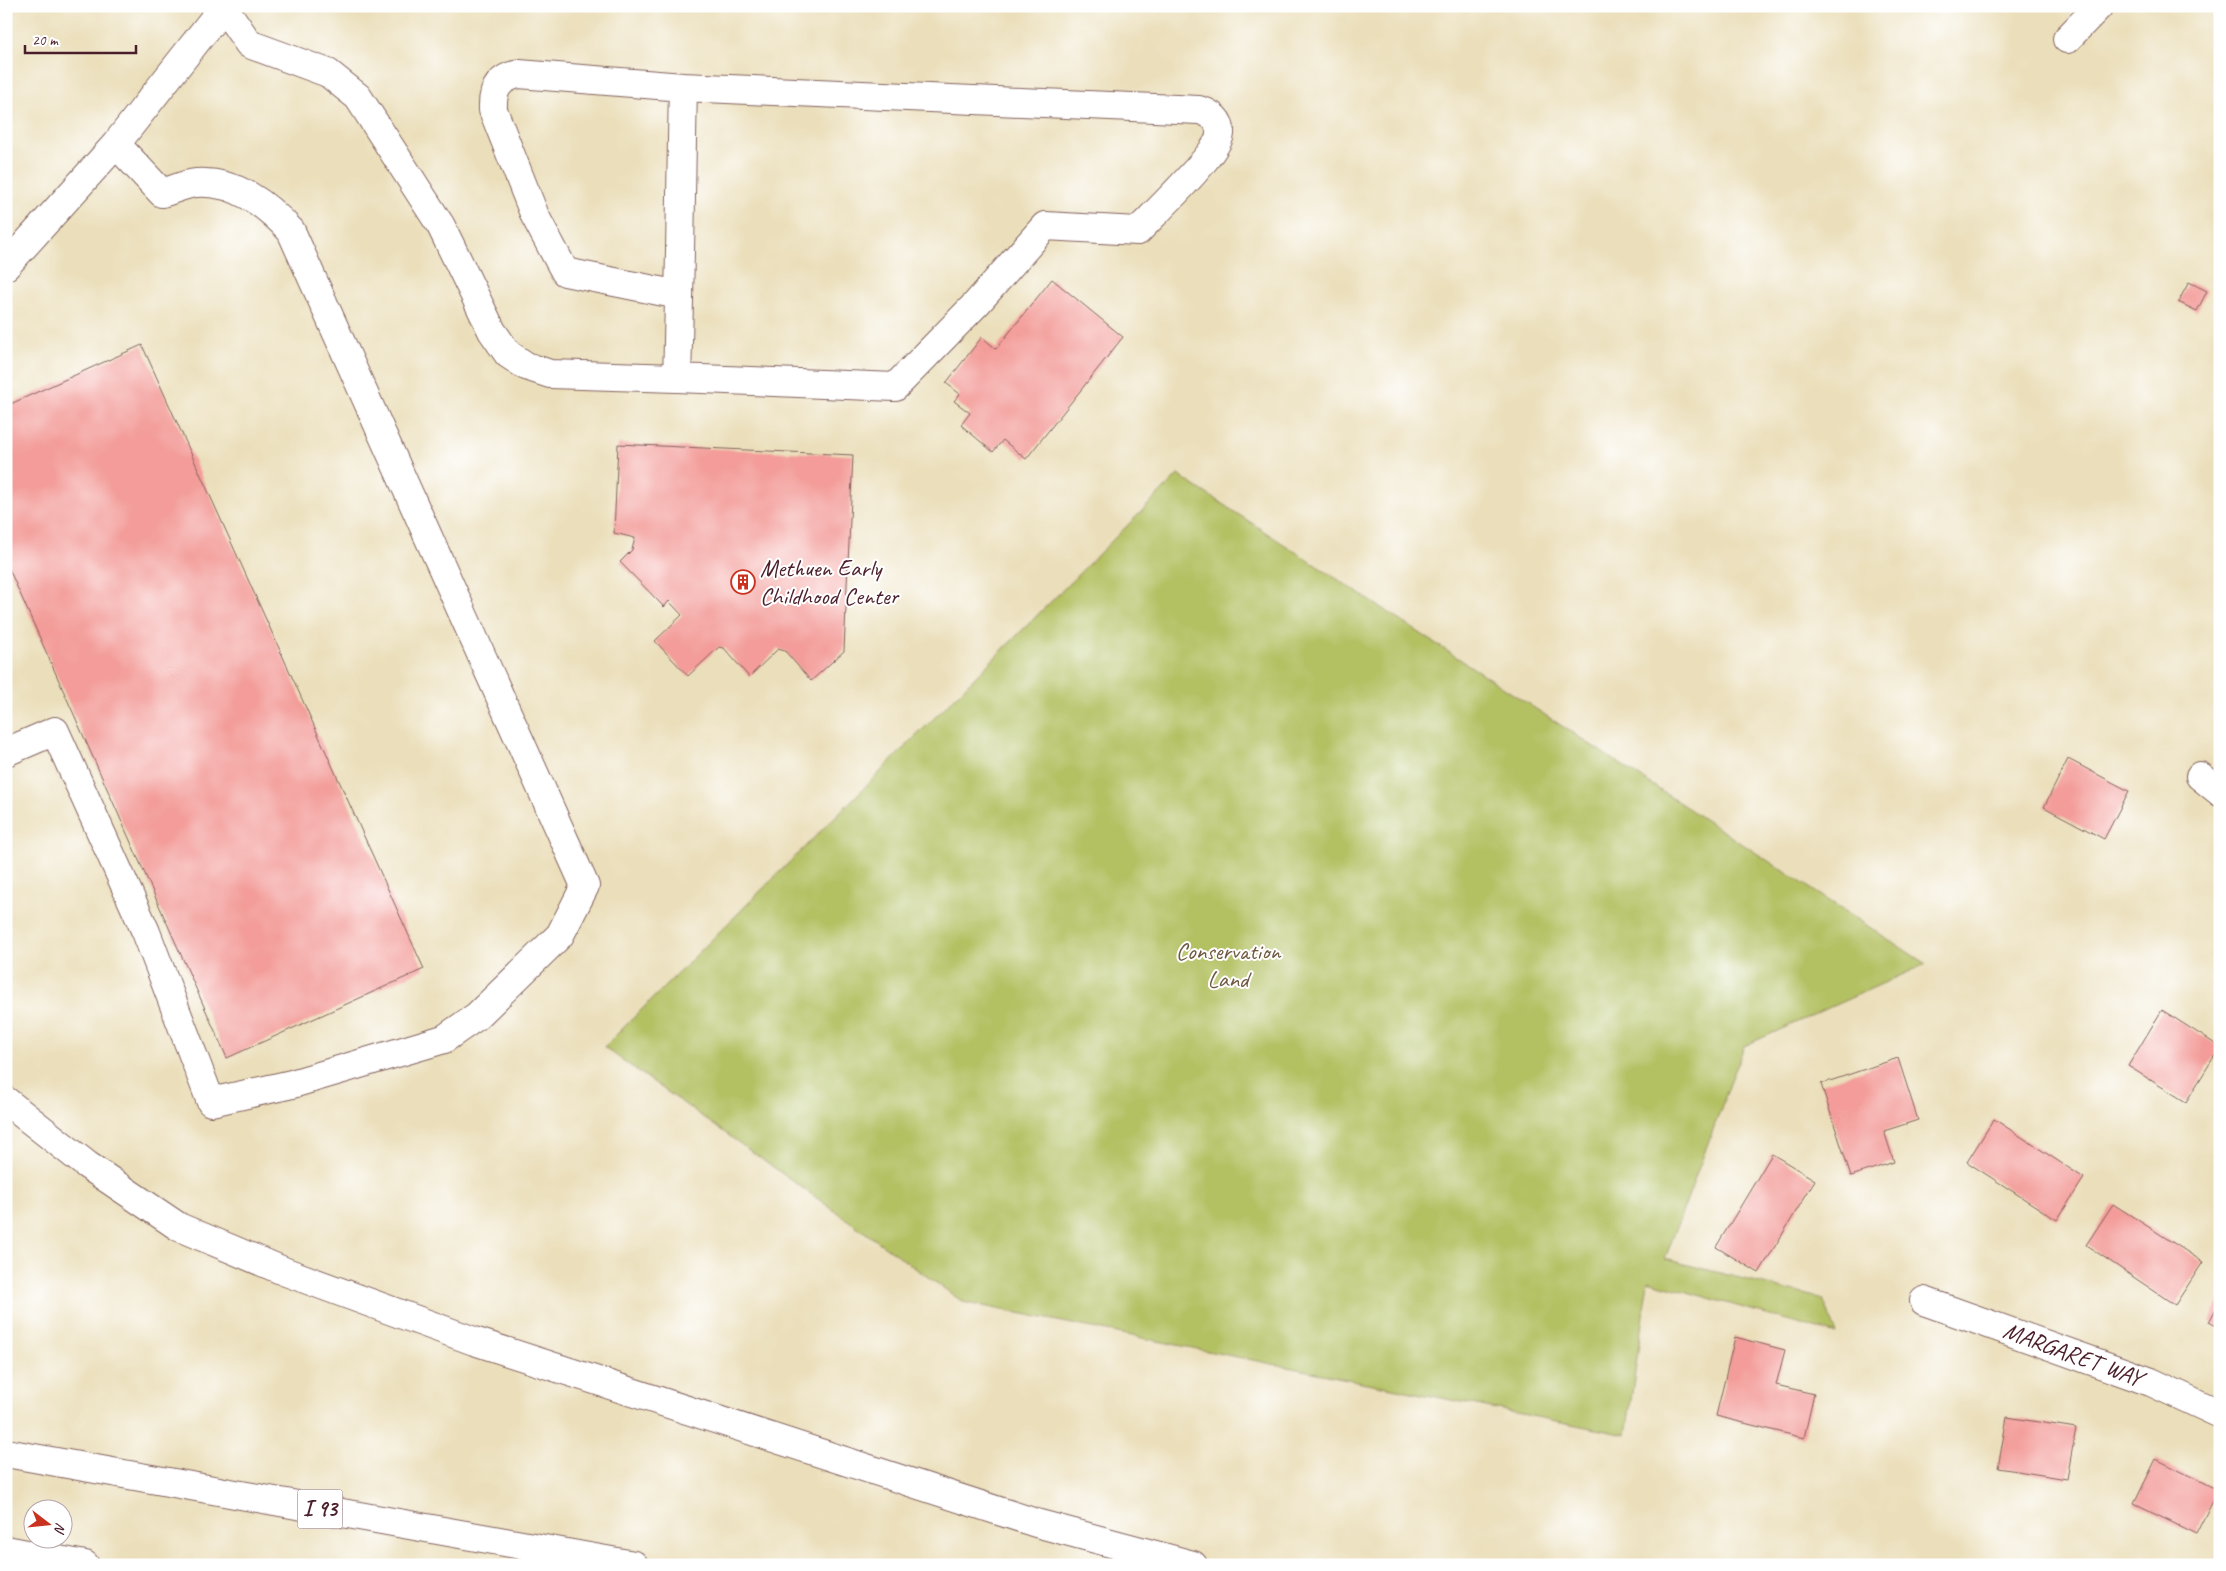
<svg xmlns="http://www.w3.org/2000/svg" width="2226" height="1571" font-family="Caveat,sans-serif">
	<rect width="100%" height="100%" fill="#fff"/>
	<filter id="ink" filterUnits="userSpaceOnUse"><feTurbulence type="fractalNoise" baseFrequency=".02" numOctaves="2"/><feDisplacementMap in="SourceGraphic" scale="10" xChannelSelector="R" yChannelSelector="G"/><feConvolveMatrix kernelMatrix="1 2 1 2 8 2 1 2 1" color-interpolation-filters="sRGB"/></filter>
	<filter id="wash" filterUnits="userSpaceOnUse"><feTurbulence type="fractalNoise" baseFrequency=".0096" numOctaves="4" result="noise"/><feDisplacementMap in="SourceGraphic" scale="20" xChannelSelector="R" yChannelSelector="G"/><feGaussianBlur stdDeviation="1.12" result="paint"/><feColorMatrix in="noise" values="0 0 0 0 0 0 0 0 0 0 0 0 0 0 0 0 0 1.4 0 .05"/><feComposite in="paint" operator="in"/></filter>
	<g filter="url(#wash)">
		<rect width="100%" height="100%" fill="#ebdfbb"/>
		<path fill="#b4c163" stroke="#7f7047" d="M1178,475L1926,964L1744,1046L1665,1259L1823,1299L1837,1334L1648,1281L1626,1435L963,1302L604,1047Z"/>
		<g id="blocks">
			<path fill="#f39c99" d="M1052,279L1123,337L1026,459L1003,440L993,452L961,425L970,413L954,401L960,394L946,383L982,337L996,349Z
				M2189,282L2207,291L2197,311L2178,302Z
				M142,345L424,969L227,1058L6,562V406Z
				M618,444L853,455L844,651L811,681L785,651L778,649L749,677L724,648L719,647L688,676L655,641L682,615L669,601L664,607L620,562L632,550L635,538L614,533Z
				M2068,759L2129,791L2104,839L2044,807Z
				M2162,1010L2220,1047L2186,1102L2128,1066Z
				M1898,1058L1918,1120L1884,1131L1894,1162L1851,1176L1821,1084Z
				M1994,1119L2084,1178L2057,1220L1967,1162Z
				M1772,1154L1815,1180L1759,1273L1716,1247Z
				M2113,1204L2203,1262L2175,1305L2086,1245Z
				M2220,1301V1328L2209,1322Z
				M1735,1337L1785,1350L1776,1385L1814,1394L1804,1438L1716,1416Z
				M2007,1417L2076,1428L2067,1479L1998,1468Z
				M2156,1459L2218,1490L2196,1534L2134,1504Z"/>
		</g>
	</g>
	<g filter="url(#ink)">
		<use href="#blocks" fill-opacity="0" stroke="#82625d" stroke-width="1"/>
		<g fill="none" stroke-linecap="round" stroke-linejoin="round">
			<g stroke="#82625d" stroke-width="30">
				<path id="minor" d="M223,6L249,44L328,73L358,97L441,226L492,331L508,354L526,366L550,374L677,378C680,281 681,184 683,87L519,74C498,78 492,90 493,110L535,216L565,272L679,295
					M2067,39L2099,6
					M6,266L116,144L224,6
					M677,378L895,387L977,303L1045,226L1138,231C1153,215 1219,152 1220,134C1221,120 1211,113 1199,110L683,87
					M6,752L55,731L146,932L211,1102L292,1084L444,1039L477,1016L560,935L585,886L291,231C266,204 235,180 196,183C185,184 173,190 162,193L116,144
					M2200,776L2220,792
					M1924,1301L2151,1382L2220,1414"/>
			</g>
			<g stroke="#82625d" stroke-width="30">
				<path id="highway" d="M6,1101L87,1165L179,1227L286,1272L474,1341L1036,1523L1193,1565
					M6,1453L634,1565
					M6,1550L85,1565"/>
			</g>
			<use href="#minor" stroke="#fff" stroke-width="28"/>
			<use href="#highway" stroke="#fff" stroke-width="28"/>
		</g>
	</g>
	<defs>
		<g id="building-ring" transform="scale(1.25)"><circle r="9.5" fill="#fff" stroke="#c8321e" stroke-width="1.5"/><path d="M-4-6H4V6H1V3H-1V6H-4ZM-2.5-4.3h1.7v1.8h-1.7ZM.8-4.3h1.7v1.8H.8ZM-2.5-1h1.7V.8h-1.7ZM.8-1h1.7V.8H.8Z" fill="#c8321e"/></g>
	</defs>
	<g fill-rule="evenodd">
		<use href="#building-ring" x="743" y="582"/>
	</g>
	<g text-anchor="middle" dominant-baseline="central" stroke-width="4" stroke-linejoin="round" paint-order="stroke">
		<rect fill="#fff" stroke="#80626b" stroke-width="1" x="297.5" y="1489.5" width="45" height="39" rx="4"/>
		<g font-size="22" font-weight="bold" fill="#4a1f2b">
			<text x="320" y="1509">I 93</text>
		</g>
		<g font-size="24" fill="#4a1f2b" stroke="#fff" text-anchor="start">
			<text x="760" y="568">Methuen Early<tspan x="760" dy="28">Childhood Center</tspan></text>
		</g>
		<g font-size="24" fill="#6f583f" stroke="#fff">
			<text x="1228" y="951">Conservation<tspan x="1228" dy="28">Land</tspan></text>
		</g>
		<g font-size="24" fill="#4a1f2b" stroke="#fff">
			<text transform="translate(2073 1354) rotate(20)">MARGARET WAY</text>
		</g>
	</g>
	<rect width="2226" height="1571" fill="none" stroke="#fff" stroke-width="25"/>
	<g transform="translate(48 1524) rotate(106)"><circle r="24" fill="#ffffff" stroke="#b7a5aa"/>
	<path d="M0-4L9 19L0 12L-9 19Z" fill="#c8321e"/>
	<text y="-8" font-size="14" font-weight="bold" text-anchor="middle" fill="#4a1f2b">N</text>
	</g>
	<path d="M25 45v8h111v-8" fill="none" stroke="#4a1f2b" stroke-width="2.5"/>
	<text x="32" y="45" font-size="15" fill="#4a1f2b" stroke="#ffffff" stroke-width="4" paint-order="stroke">20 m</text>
</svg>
